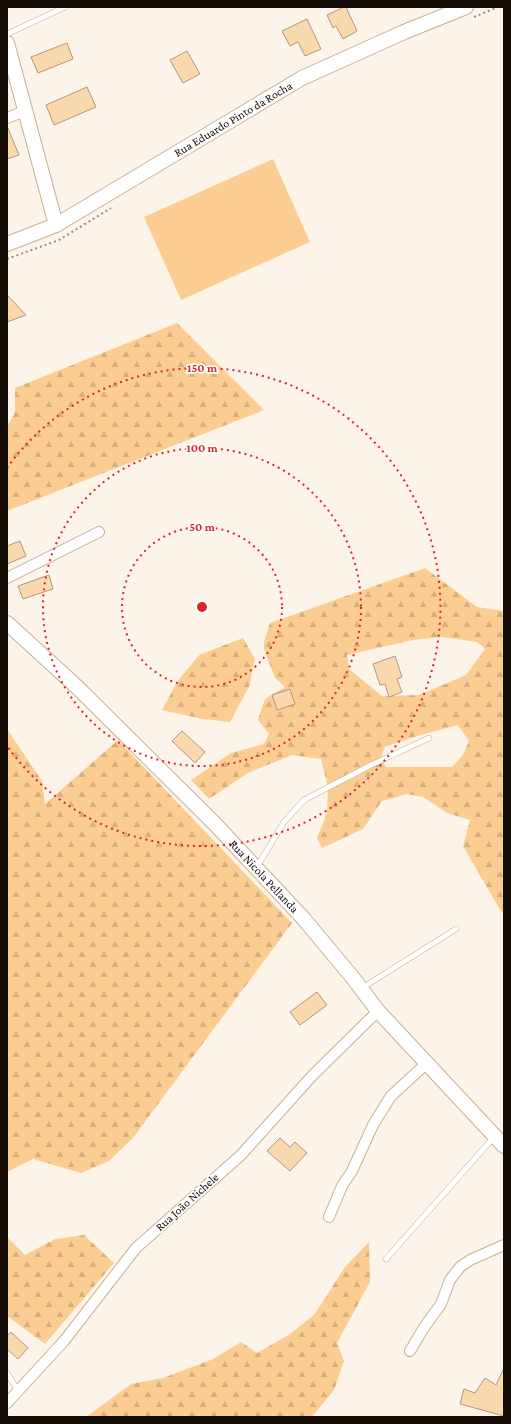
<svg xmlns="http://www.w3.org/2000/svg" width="511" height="1424" font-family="'Crimson Pro',serif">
	<defs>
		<pattern id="forest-firs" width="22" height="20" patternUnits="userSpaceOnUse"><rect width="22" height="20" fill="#fccd92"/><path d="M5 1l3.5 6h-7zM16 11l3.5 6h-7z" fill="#d7af7c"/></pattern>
	</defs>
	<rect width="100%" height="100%" fill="#fdf4e9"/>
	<path fill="#fccd92" d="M273,159L310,242L181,300L144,217Z"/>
	<path fill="url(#forest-firs)" fill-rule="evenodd" d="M177,323L264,410L7,511V426L15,413V388Z
		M425,568L477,607L504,611V914L499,908L463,846L470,820L447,813L423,797L407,794L382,801L363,829L322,848L317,838L327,813L328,787L321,759L292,755L248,773L209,799L191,780L231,753L264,744L269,734L258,720L265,699L285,687L275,678L264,649V641L270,623ZM442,637L477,642L485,649L466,675L419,695L382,696L349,669L347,655L413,640ZM458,725L469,741L463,755L452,767H386L381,758L385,747L417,736Z
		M243,638L255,659L249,687L230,722L203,719L162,710L177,682L199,655Z
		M7,729L42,781L45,804L118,740L292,923L133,1138L109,1161L81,1173L33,1159L7,1172Z
		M84,1235L114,1263L45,1344L7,1316V1237L25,1255L55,1239Z
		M369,1242L370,1282L337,1343L344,1361L334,1390L312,1417H86L131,1384L163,1378L213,1359L241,1342L257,1353L290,1334L314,1315L345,1267Z"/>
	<path fill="#fad8ad" stroke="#ae997f" d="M344,7H346L357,31L343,39L336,26L333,28L327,15Z
		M307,19L321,49L305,56L298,42L290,46L282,31Z
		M67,43L73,59L38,73L31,57Z
		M187,51L200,74L183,83L170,60Z
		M87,87L96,107L54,125L46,105Z
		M7,126L19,155L7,159Z
		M7,295L26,315L7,322Z
		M20,541L26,556L7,564V546Z
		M49,575L53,589L23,599L18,586Z
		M395,656L402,677L397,679L402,692L389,697L385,684L380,685L373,664Z
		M290,689L295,704L277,710L272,695Z
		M182,731L205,752L195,763L172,741Z
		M317,992L327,1005L300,1025L290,1012Z
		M280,1138L290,1147L295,1142L307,1153L290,1171L267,1151Z
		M11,1332L28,1348L18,1359L7,1349V1336Z
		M504,1368V1416L460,1404L464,1389L475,1393L485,1378L496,1385Z"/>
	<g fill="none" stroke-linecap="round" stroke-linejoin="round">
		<g stroke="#c5b095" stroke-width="6">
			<path id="lane" d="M7,34L65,7
				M257,867L284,822L304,800L371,765L429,738
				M362,988L456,929
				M386,1259L494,1137
				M7,1373L18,1391"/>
		</g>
		<g stroke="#c5b095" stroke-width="12">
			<path id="street" d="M7,118L25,111
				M7,578L99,532
				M329,1217L342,1186L352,1171L373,1125L391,1096L427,1063
				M410,1351L423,1329L441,1304L450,1280L460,1267L470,1260L504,1245
				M7,1403L64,1341L136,1248L241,1155L312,1076L378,1011"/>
		</g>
		<g stroke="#c5b095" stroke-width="16">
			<g id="secondary">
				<path d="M7,43L56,225"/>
				<path id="s1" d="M7,244L56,225L302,78L404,32L466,7"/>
				<path id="s2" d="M7,623L77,687L215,824L303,918L353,978L378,1011L504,1146"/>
			</g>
		</g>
		<path stroke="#968e84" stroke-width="2" stroke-dasharray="2 3" stroke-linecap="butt" d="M474,17L498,7
			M7,259L59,240L111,208"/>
		<use href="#lane" stroke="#fff" stroke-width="5"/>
		<use href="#street" stroke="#fff" stroke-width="10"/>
		<use href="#secondary" stroke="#fff" stroke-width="14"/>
	</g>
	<g fill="none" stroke="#d62828" stroke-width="2" stroke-dasharray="2 4">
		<circle cx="202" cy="607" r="80"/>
		<circle cx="202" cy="607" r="159"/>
		<path d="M7 468A239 239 0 1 1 7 746"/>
	</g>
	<g text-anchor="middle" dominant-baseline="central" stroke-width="3.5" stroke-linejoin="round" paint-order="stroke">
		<g font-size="12" fill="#150d05" stroke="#fff">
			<text stroke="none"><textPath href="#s1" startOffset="259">Rua Eduardo Pinto da Rocha</textPath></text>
			<text stroke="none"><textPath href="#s2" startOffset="361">Rua Nicola Pellanda</textPath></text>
			<text transform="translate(187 1202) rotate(-42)">Rua João Nichele</text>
		</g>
	</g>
	<circle cx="202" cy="607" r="6" fill="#d62828" stroke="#fff" stroke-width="2"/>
	<g font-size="12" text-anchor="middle" font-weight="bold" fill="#d62828" stroke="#fff" stroke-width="3.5" stroke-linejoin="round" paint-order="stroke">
		<text x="202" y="372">150 m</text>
		<text x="202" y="452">100 m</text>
		<text x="202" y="531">50 m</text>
	</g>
	<rect width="511" height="1424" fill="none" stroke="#150d05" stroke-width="16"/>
</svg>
